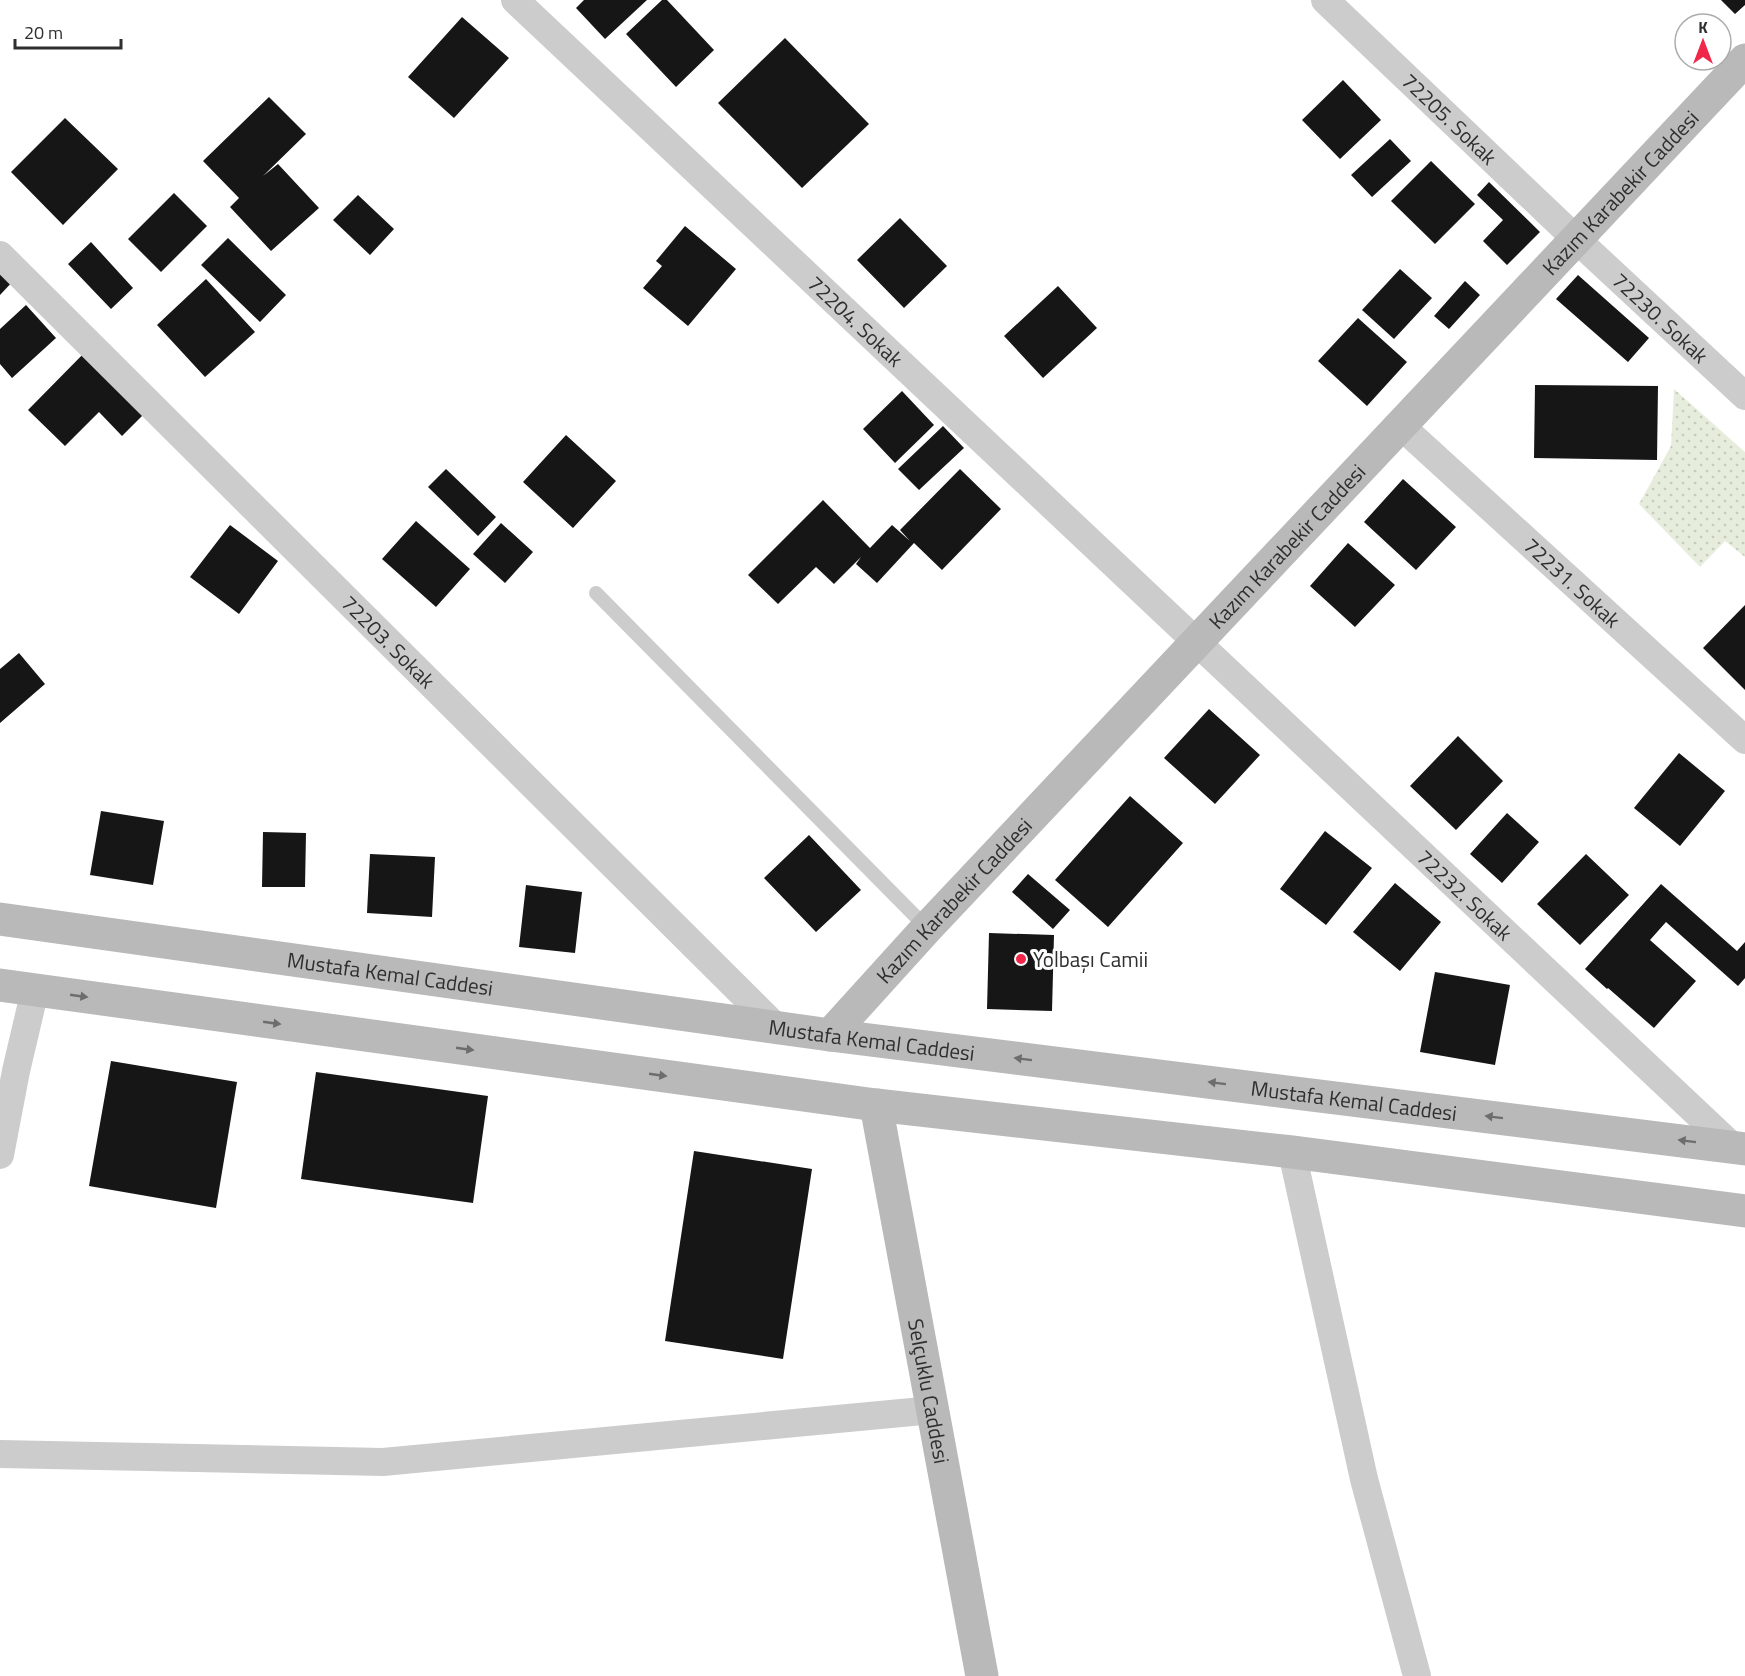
<svg xmlns="http://www.w3.org/2000/svg" width="1745" height="1676" font-family="'Titillium Web',sans-serif">
	<defs>
		<pattern id="grass-dots" width="8" height="8" patternUnits="userSpaceOnUse" patternTransform="scale(1.5)"><rect width="8" height="8" fill="#e7eddc"/><path d="M2 2h.1M6 6h.1" fill="none" stroke="#c6ccbd" stroke-width="1.8" stroke-linecap="round"/></pattern>
	</defs>
	<rect width="100%" height="100%" fill="#fff"/>
	<path fill="url(#grass-dots)" d="M1674,389L1745,452V557L1725,541L1700,567L1639,504L1671,446Z"/>
	<path fill="#161616" d="M584,0H647L605,39L576,8Z
		M662,0H667L714,50L676,87L626,34Z
		M1721,0H1745V5L1735,14Z
		M462,17L509,58L454,118L408,77Z
		M785,38L869,124L802,188L718,103Z
		M1343,80L1381,120L1340,159L1302,120Z
		M269,97L306,134L263,176L278,164L319,208L271,251L230,207L239,198L203,161Z
		M65,118L118,169L63,225L11,172Z
		M1390,139L1411,161L1372,197L1351,175Z
		M1431,161L1475,204L1435,244L1391,201Z
		M1489,182L1540,232L1507,265L1483,241L1503,220L1477,195Z
		M174,193L207,226L161,272L128,239Z
		M358,195L394,229L370,255L333,220Z
		M900,218L947,266L904,308L857,260Z
		M685,226L736,269L688,326L643,288L662,266L656,261Z
		M228,238L286,295L260,322L201,265Z
		M91,242L133,288L111,309L68,264Z
		M0,265L15,279L0,295Z
		M1400,269L1432,298L1394,339L1362,310Z
		M1578,275L1649,338L1628,362L1556,299Z
		M206,279L255,332L205,377L157,325Z
		M1465,281L1480,295L1449,329L1434,316Z
		M1058,286L1097,328L1043,378L1004,336Z
		M26,305L56,338L12,378L0,364V329Z
		M1358,318L1407,362L1367,406L1318,361Z
		M91,346L152,406L122,436L99,412L65,446L28,410Z
		M1535,385L1658,386L1657,460L1534,458Z
		M902,391L934,425L895,463L863,429Z
		M943,426L964,448L919,490L898,469Z
		M566,435L616,481L573,528L523,482Z
		M446,469L496,517L478,536L428,487Z
		M960,469L1001,509L942,570L914,543L877,583L856,564L861,557L834,584L816,567L778,604L748,575L823,500L870,548L892,525L910,541L900,530Z
		M1403,479L1456,527L1416,570L1364,522Z
		M416,521L470,569L436,607L382,559Z
		M501,523L533,552L505,583L473,554Z
		M230,525L278,561L239,614L190,577Z
		M1348,543L1395,585L1355,627L1310,586Z
		M1745,605V690L1703,648Z
		M19,653L45,684L0,723V669Z
		M1209,709L1260,755L1215,804L1164,758Z
		M1458,736L1503,781L1456,830L1410,786Z
		M1679,753L1725,791L1680,846L1634,808Z
		M1130,796L1183,843L1108,927L1055,880Z
		M101,811L164,821L153,885L90,875Z
		M1507,813L1539,842L1502,883L1470,854Z
		M1325,831L1372,868L1326,925L1280,889Z
		M263,832L306,833L305,887H262Z
		M809,835L861,890L816,932L764,878Z
		M370,854L435,857L432,917L367,913Z
		M1586,854L1629,895L1580,945L1537,904Z
		M1028,874L1070,910L1053,929L1012,892Z
		M1395,883L1441,922L1400,971L1353,932Z
		M1661,884L1737,951L1745,942V978L1738,986L1666,922L1650,940L1696,981L1654,1028L1608,988L1607,989L1585,969Z
		M526,885L582,892L575,953L519,947Z
		M989,933L1054,935L1052,1011L987,1009Z
		M1435,972L1510,985L1495,1065L1420,1052Z
		M111,1061L237,1082L216,1208L89,1186Z
		M316,1072L488,1096L473,1203L301,1179Z
		M694,1151L812,1169L783,1359L665,1341Z"/>
	<g fill="none" stroke-linecap="round" stroke-linejoin="round">
		<path stroke="#ccc" stroke-width="14" d="M596,593L927,928"/>
		<g stroke="#ccc" stroke-width="28">
			<path id="s1" d="M515,0L1734,1148"/>
			<path id="s2" d="M1325,0L1576,239L1745,396"/>
			<path id="s3" d="M0,255L776,1027"/>
			<path id="s4" d="M1401,426L1745,740"/>
			<path d="M1292,1152L1364,1479L1417,1676"/>
			<path d="M0,1155L16,1071L35,990"/>
			<path d="M0,1454L383,1462L933,1410"/>
		</g>
		<g stroke="#b9b9b9" stroke-width="33">
			<path id="s5" d="M0,919L830,1035L1745,1149"/>
			<path d="M0,985L876,1105L1292,1152L1745,1211"/>
			<path id="s6" d="M830,1035L927,928L1745,60"/>
			<path id="s7" d="M876,1105L982,1676"/>
		</g>
	</g>
	<defs><path id="oneway-solid" d="M-6-.8H1V-3.2L6.5 0L1 3.2V.8H-6Z" transform="scale(1.5)"/></defs>
	<g fill="#6d6d6d">
		<use href="#oneway-solid" transform="translate(79 996) rotate(8)"/>
		<use href="#oneway-solid" transform="translate(272 1023) rotate(8)"/>
		<use href="#oneway-solid" transform="translate(465 1049) rotate(8)"/>
		<use href="#oneway-solid" transform="translate(1023 1059) rotate(-173)"/>
		<use href="#oneway-solid" transform="translate(658 1075) rotate(8)"/>
		<use href="#oneway-solid" transform="translate(1217 1083) rotate(-173)"/>
		<use href="#oneway-solid" transform="translate(1494 1117) rotate(-173)"/>
		<use href="#oneway-solid" transform="translate(1687 1141) rotate(-173)"/>
	</g>
	<circle fill="#f02749" stroke="#fff" stroke-width="2" cx="1021" cy="959" r="6"/>
	<g text-anchor="middle" dominant-baseline="central" stroke-width="6" stroke-linejoin="round" paint-order="stroke">
		<g font-size="21" fill="#2f2f2f" stroke="#fff">
			<text stroke="none"><textPath href="#s2" startOffset="172">72205. Sokak</textPath></text>
			<text stroke="none"><textPath href="#s6" startOffset="1155">Kazım Karabekir Caddesi</textPath></text>
			<text stroke="none"><textPath href="#s2" startOffset="462">72230. Sokak</textPath></text>
			<text stroke="none"><textPath href="#s1" startOffset="468">72204. Sokak</textPath></text>
			<text stroke="none"><textPath href="#s6" startOffset="669">Kazım Karabekir Caddesi</textPath></text>
			<text stroke="none"><textPath href="#s4" startOffset="232">72231. Sokak</textPath></text>
			<text stroke="none"><textPath href="#s3" startOffset="548">72203. Sokak</textPath></text>
			<text stroke="none"><textPath href="#s1" startOffset="1305">72232. Sokak</textPath></text>
			<text stroke="none"><textPath href="#s6" startOffset="183">Kazım Karabekir Caddesi</textPath></text>
			<text stroke="none"><textPath href="#s5" startOffset="394">Mustafa Kemal Caddesi</textPath></text>
			<text stroke="none"><textPath href="#s5" startOffset="880">Mustafa Kemal Caddesi</textPath></text>
			<text stroke="none"><textPath href="#s5" startOffset="1366">Mustafa Kemal Caddesi</textPath></text>
			<text stroke="none"><textPath href="#s7" startOffset="291">Selçuklu Caddesi</textPath></text>
		</g>
		<g font-size="21" fill="#2f2f2f" stroke="#fff" text-anchor="start">
			<text x="1033" y="959">Yolbaşı Camii</text>
		</g>
	</g>
	<g transform="translate(1703 42)"><circle r="28" fill="#ffffff" stroke="#acacac" stroke-width="1.5"/>
	<path d="M0-4.5L10 22L0 15L-10 22Z" fill="#f02749"/>
	<text y="-9" font-size="16" font-weight="bold" text-anchor="middle" fill="#2f2f2f">K</text>
	</g>
	<path d="M15 39v9h106v-9" fill="none" stroke="#2f2f2f" stroke-width="3"/>
	<text x="24" y="39" font-size="18" fill="#2f2f2f" stroke="#ffffff" stroke-width="4.5" paint-order="stroke">20 m</text>
</svg>
